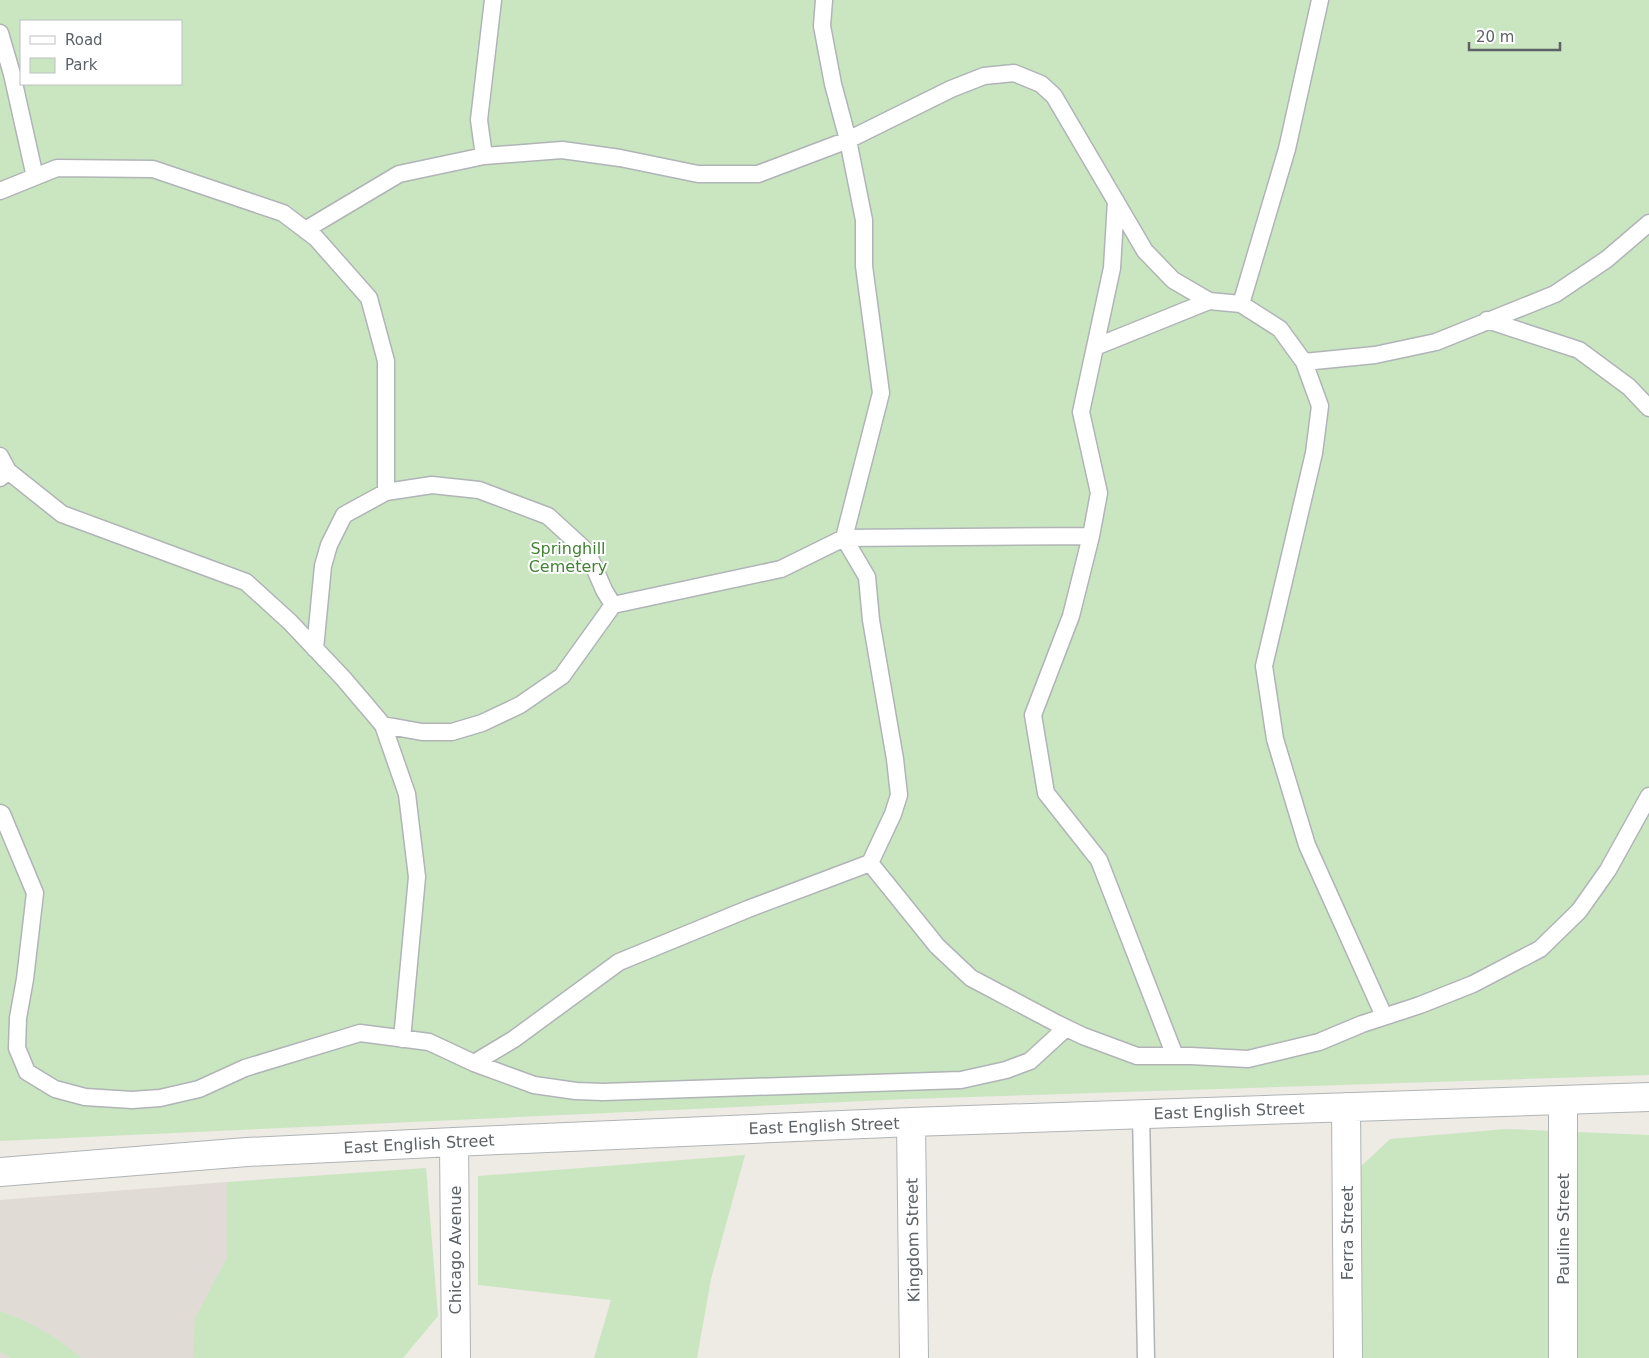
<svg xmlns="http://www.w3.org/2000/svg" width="1649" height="1358" font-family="'DejaVu Sans',sans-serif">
	<rect width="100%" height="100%" fill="#eeeae4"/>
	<path fill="#e1dbd5" d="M227,1182L228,1358H0V1200Z"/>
	<path fill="#c9e6c1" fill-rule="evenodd" d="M0,0H1649V1075L908,1099L0,1141ZM21,21H181V84H21Z
		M1506,1129L1649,1135V1358H1358L1356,1171L1390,1139Z
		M745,1155L711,1279L697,1358H594L611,1300L478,1285V1176Z
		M426,1168L438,1316L403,1358H193L195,1318L227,1258V1182Z
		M0,1311C30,1322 57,1336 81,1358H11L0,1352Z"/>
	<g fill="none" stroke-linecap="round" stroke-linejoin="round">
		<g stroke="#b0b4b7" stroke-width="19">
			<path id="lane" d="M0,33L12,74L35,177
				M484,156L479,120L493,0
				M0,191L57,168L153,169L283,213L316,238L369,298L386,361V492
				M1116,201L1112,268L1081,412L1099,493L1091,536L1071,616L1033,715L1046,793L1099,860L1175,1056
				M305,230L399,174L484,156L562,150L620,158L698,174H758L848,140L951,89L984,76L1014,73L1041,84L1054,96L1145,251L1173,280L1209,301L1241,304L1280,329L1304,362L1320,406L1314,453L1264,666L1275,739L1307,845L1384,1016
				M1241,304L1287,149L1320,0
				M1487,320L1579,350L1629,387L1649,408
				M1095,347L1209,301
				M1304,362L1375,355L1436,342L1555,294L1607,259L1649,223
				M0,456L8,471
				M0,478L8,471L62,514L246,582L290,622L343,678L383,725L407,794L417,877L402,1039
				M315,649L323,566L329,545L344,515L386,492L432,485L479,490L548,516L583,548L591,560L604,590L613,605
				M383,725L422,732H452L482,723L520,705L562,676L613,605L781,569L844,538L1091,536
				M0,813L2,814L35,893L25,979L18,1018L17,1048L27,1072L55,1089L85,1097L132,1100L160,1098L199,1089L245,1068L360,1033L429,1042L474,1063L534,1085L576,1091L603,1092L961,1080L1006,1070L1030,1061L1066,1028
				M870,863L937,946L971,978L1058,1024L1083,1036L1137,1056H1191L1248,1059L1319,1042L1362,1024L1420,1005L1473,984L1540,949L1579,911L1608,870L1649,796
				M474,1063L514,1039L619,962L748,909L870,863L893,814L899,795L895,759L871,620L867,577L844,538L881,393L864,266V220L848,140L833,84L822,26L824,0
				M1141,1114L1146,1358"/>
		</g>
		<g stroke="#b0b4b7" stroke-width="30">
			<path id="street" d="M1346,1107L1348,1358
				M911,1122L914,1358
				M454,1142L456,1358
				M0,1172L247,1152L454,1142L911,1122L1649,1097
				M1563,1358V1100"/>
		</g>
		<use href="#lane" stroke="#fff" stroke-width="16"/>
		<use href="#street" stroke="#fff" stroke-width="28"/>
	</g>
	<g text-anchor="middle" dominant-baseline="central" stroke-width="4" stroke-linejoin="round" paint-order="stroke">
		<g font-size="16" fill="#438235" stroke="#fff">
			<text x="568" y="548">Springhill<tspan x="568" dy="18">Cemetery</tspan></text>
		</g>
		<g font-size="16" fill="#5c6265" stroke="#fff">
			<text transform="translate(1229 1111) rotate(-2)">East English Street</text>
			<text transform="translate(824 1126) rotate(-2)">East English Street</text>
			<text transform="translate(419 1144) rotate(-3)">East English Street</text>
			<text transform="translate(1563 1229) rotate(-90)">Pauline Street</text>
			<text transform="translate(1347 1233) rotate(-90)">Ferra Street</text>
			<text transform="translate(913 1240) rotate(-91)">Kingdom Street</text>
			<text transform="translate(455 1250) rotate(-90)">Chicago Avenue</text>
		</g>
	</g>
	<rect x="20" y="20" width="162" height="65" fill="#ffffff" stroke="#bec0c1"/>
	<rect x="30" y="36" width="25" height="8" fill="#ffffff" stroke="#bec0c1"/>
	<text x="65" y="45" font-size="15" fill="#5c6265">Road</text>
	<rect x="30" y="58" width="25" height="15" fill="#c9e6c1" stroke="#bec0c1"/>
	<text x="65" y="70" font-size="15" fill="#5c6265">Park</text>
	<path d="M1469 42v8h91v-8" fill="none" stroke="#5c6265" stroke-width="2.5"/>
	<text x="1476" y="42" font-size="15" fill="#5c6265" stroke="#ffffff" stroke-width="4" paint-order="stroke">20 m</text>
</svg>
